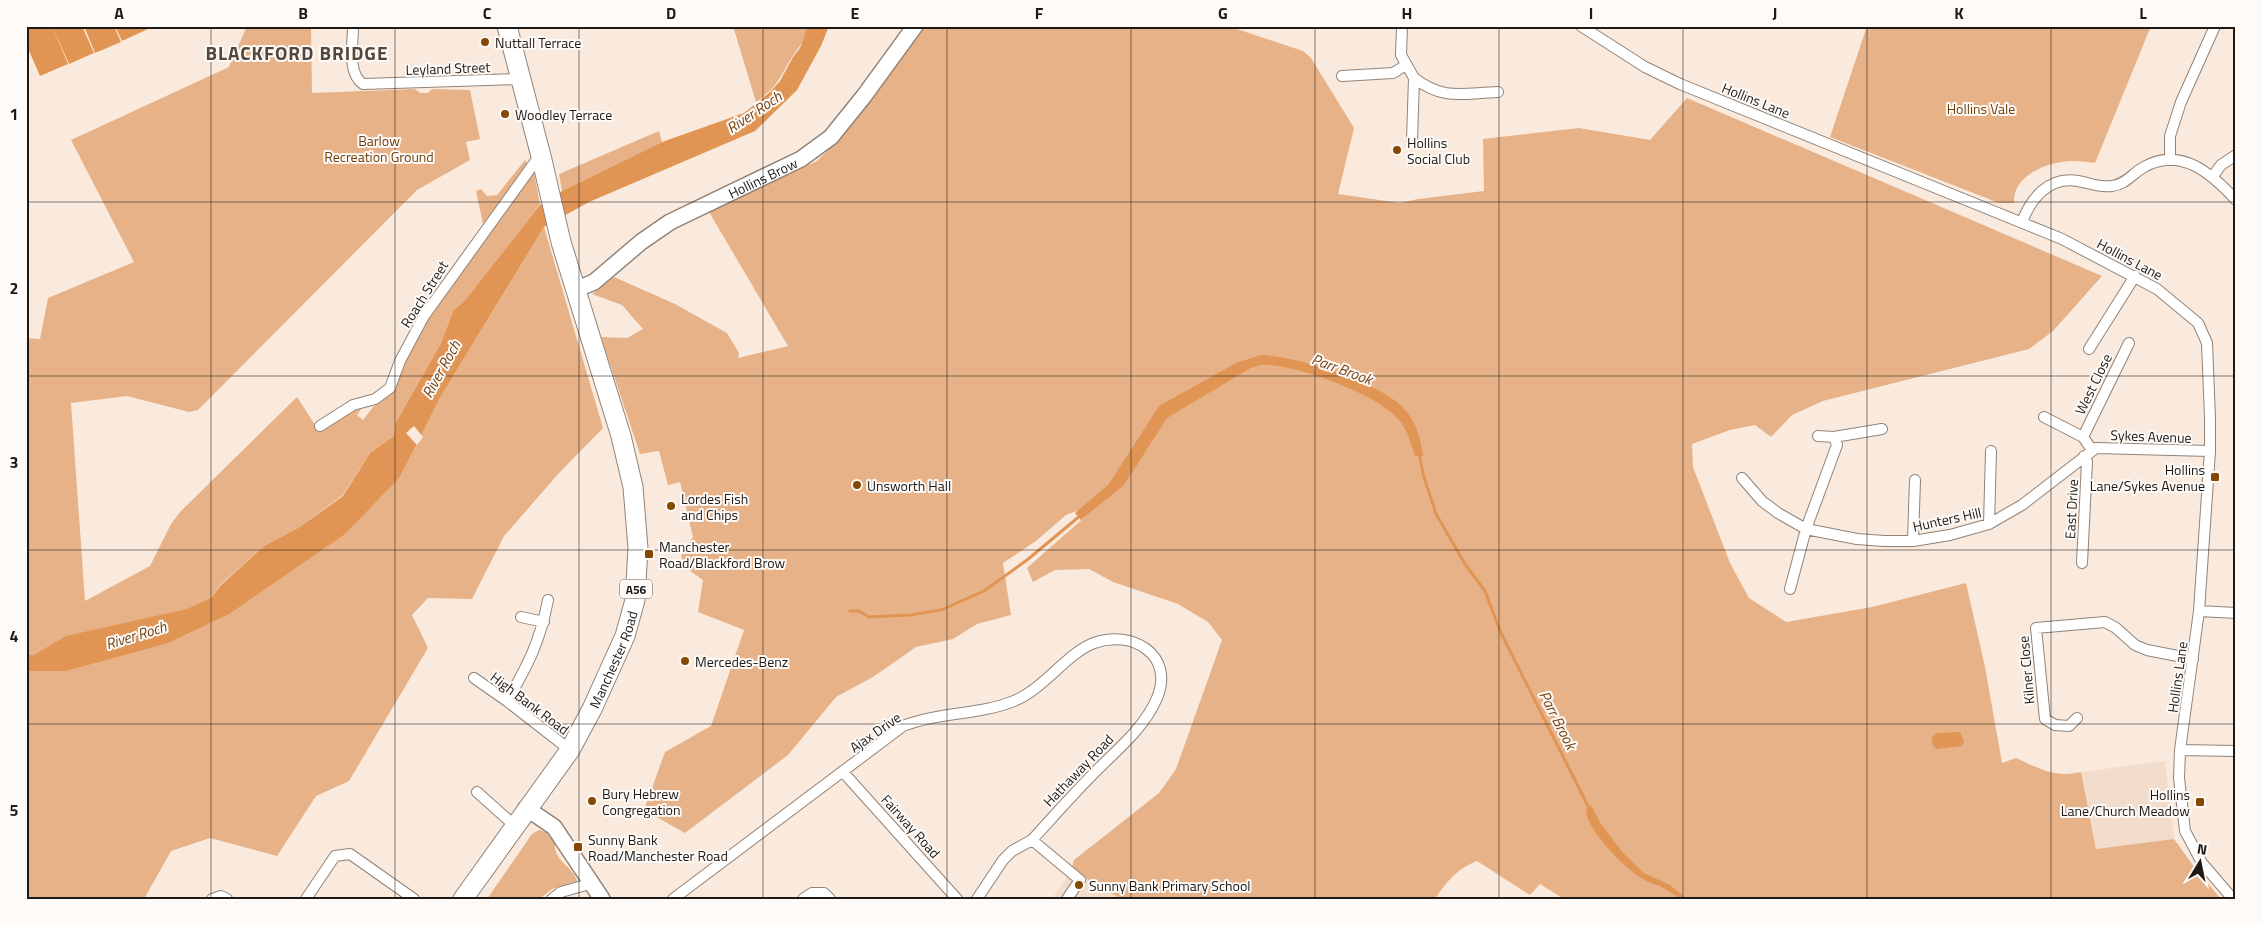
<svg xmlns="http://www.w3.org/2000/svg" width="2262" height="925" font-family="'Titillium Web',sans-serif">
	<rect width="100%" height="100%" fill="#faeade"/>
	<path fill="#f2dccb" d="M2165,761L2174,839L2096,849L2081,772Z
		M1071,870L1121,899H1052Z"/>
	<path fill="#e7b287" d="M247,26H311L312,93L415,89L420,93H428L432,89L470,90L480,139L466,142L470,160L417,190L198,410L189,412L127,396L71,403L85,601L150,566L171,524L180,512L297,397L317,428L364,405L357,415L363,420L373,407L390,393L427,320L534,172L540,205L466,299L453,311L441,343L395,424L394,436L370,453L343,495L298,528L264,546L221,584L212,597L188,609L34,655H26V338L40,339L48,298L134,262L71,140L229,67Z
		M733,26H808C806,39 799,47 792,57C779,78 778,87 756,102Z
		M923,26H1228L1303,51L1311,58L1354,128L1338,194L1400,203L1418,199L1484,191L1483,139L1579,128L1650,140L1687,98L2102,276L2053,331L2029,349L1823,401L1792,415L1771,437L1755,425L1730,430L1692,444L1693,467L1730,563L1749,598L1786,622L1872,607L1966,583L1985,667L2002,763L2016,758C2041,769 2054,778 2081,772L2096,849L2174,839L2192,864L2221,899H1564L1540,884L1530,895L1477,861C1458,868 1446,882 1435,899H1121L1071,870L1074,860L1159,793L1176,769L1222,640L1208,622L1178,604L1113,582L1089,569L1055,570L1033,582L1027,568L1103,501L1066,515L1036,541L1003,563L1011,615L977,624L953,639L916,647L873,677L836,697L788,755L685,833L644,810L665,752L711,726L744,630L698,612L703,580L686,568L681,556L693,537L680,482L668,485L659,451L640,454L601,337L627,338L643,329L622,305L592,294L614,277L675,304L727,333L739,353L738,358L788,346L709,212L817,161L845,133Z
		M1867,26H2151L2095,163C2088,162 2081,161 2075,161C2050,160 2012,175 2014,203H1999L1830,137Z
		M659,131L662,142L562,191L559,174Z
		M525,160L528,164L483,224L476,191L481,189L487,196L497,195Z
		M544,227L603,428L559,473L504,536L472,599L428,598L412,615L428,648L349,781L316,796L277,856L210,838L171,851L144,899H26V671H67L166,644L400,477L441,396Z
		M539,830L546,832L555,843C553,861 573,866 577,881L552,889L539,899H487L532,834Z"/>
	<path fill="#e19554" d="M26,26H52L68,64L40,76L26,44Z
		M52,26H82L94,53L69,64Z
		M84,26H114L121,42L95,53Z
		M115,26H147L148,29L122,41Z
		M808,26H829L821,46L797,90L755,131L589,202L544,227L441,396L400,477L345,534L229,614L166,644L67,671H26V655H34L66,636L187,609L212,597L221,585L264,546L298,528L343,496L370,453L394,436L395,424L441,343L453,311L466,299L540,205L562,191L662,142L744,113L769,93L780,81L793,57L800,48Z
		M1261,355C1297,356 1386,383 1408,413C1417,426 1421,440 1423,456H1415C1411,444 1408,431 1400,421C1381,395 1295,364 1264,365C1259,365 1253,367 1249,369L1167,418L1124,485L1081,520L1075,513L1109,484L1159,406L1236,363Z
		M1960,732L1964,741L1962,746L1936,749L1932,744V738L1936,733Z
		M1591,805L1601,824L1624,854L1644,873L1670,885L1687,899C1677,899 1672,892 1663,888C1655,884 1646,882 1638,876C1623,866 1585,828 1586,809Z"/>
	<path fill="#faeade" d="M414,426L423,437L417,445L406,433Z"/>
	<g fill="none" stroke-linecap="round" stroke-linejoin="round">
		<path stroke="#e19554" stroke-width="3" d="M1419,452L1423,474L1436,514L1465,564L1485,591L1501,633L1590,810
			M850,611H859L869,617L910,615L941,610L984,591L1027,560L1081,515"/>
		<g stroke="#918378" stroke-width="12">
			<path id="street" d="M353,26C353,44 347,73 363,84L520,79
				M1402,26L1401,55L1414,78L1412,140
				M1581,26L1645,67L1680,84L2062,239L2157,289L2198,323L2207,343L2210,418V451L2199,611L2180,750L2179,778L2185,831L2202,863L2233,899
				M1342,76L1393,73L1406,65
				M1414,78C1444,101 1463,93 1498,92
				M2170,160V136L2181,102L2215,26
				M2213,176L2221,165L2236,155
				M2022,222C2031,198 2049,176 2078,181C2090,183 2099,188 2112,186C2125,185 2133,173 2144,167C2181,146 2212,174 2236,200
				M2089,349L2135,276
				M2044,417L2083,437L2092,450
				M320,426L353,405L375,399L390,388L400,361L424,316L535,162L542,160
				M1818,436L1834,437
				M2083,437L2129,343
				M1742,478L1762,501L1778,513L1806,529L1857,539L1884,541H1913L1950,535L1989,524L2022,505L2096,448L2210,451
				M1989,524L1991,451
				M1913,541L1915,480
				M2082,563L2087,462L2084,456
				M1790,589L1806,529L1837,445L1834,437L1882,429
				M2199,611L2236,613
				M521,617L544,622
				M474,678L507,701L570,750
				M507,701C528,665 540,642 548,600
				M2077,718L2069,726L2055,725L2045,719L2036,628L2105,622L2116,628L2135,645L2147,650L2193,659
				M2180,750L2236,751
				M843,772L957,899
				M477,792L514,825
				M1032,840L1080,880L1067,899
				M212,899L221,896L227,899
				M306,899L335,856L350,854L414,899
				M552,899L561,892L593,883
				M673,899L903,726C939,712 979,715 1014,701C1045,688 1067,653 1094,643C1132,629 1175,655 1157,698C1145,727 1118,749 1096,771C1074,793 1053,817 1032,840L1012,851L1003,860L977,899
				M803,899L812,893H824L830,899"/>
		</g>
		<g stroke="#918378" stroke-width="18">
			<g id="secondary">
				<path id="s1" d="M577,289L594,282L641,242L670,222L801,159L831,137L864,96L915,26"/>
				<path d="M526,808L554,827L602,899"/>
			</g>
		</g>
		<g stroke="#918378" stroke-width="21">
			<g id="highway">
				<path id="s2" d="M463,899L570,750L592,709L625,636L635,600L638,548L633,487L621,436L561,242L542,160L507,26"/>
			</g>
		</g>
		<use href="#street" stroke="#fff" stroke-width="10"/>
		<use href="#secondary" stroke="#fff" stroke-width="15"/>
		<use href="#highway" stroke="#fff" stroke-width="19"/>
	</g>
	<path fill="none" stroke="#1e1915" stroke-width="1" stroke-opacity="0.55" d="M211,26V899M395,26V899M579,26V899M763,26V899M947,26V899M1131,26V899M1315,26V899M1499,26V899M1683,26V899M1867,26V899M2051,26V899M26,202H2236M26,376H2236M26,550H2236M26,724H2236"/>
	<g fill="#844802" stroke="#fdfaf7" stroke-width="2">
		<circle cx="485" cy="42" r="5"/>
		<circle cx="505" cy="114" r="5"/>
		<circle cx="1397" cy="150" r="5"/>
		<rect x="2210" y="472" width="10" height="10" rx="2.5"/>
		<circle cx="857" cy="485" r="5"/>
		<circle cx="671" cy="506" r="5"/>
		<rect x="644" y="549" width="10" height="10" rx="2.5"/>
		<circle cx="685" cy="661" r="5"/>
		<circle cx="592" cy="801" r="5"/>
		<rect x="2195" y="797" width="10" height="10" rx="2.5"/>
		<rect x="573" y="842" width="10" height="10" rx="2.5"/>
		<circle cx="1079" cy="885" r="5"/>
	</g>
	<g text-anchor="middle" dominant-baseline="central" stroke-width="4" stroke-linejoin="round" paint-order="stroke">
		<rect fill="#fdfaf7" stroke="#615c59" stroke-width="1" x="620" y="579.5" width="32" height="19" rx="4"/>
		<g font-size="12" font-weight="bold" fill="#1e1915">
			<text x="636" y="589">A56</text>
		</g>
		<g font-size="14" fill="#1e1915" stroke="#fdfaf7" text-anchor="start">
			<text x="495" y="42">Nuttall Terrace</text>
			<text x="515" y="114">Woodley Terrace</text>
			<text x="1407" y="142">Hollins<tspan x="1407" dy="16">Social Club</tspan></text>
			<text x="2205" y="469" text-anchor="end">Hollins<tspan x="2205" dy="16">Lane/Sykes Avenue</tspan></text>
			<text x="867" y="485">Unsworth Hall</text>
			<text x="681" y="498">Lordes Fish<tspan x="681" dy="16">and Chips</tspan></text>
			<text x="659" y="546">Manchester<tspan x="659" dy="16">Road/Blackford Brow</tspan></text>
			<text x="695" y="661">Mercedes-Benz</text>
			<text x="602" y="793">Bury Hebrew<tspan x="602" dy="16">Congregation</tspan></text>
			<text x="2190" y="794" text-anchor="end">Hollins<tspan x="2190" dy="16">Lane/Church Meadow</tspan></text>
			<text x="588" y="839">Sunny Bank<tspan x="588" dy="16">Road/Manchester Road</tspan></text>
			<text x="1089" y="885">Sunny Bank Primary School</text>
		</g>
		<g font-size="14" fill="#1e1915" stroke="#fdfaf7">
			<text transform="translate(448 68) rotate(-2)">Leyland Street</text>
			<text transform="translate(1756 100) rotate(22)">Hollins Lane</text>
			<text stroke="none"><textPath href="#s1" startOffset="218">Hollins Brow</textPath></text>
			<text transform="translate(2130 259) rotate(28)">Hollins Lane</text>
			<text transform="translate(424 294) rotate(-58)">Roach Street</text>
			<text transform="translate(2093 384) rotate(-64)">West Close</text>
			<text transform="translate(2151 436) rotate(2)">Sykes Avenue</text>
			<text transform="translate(2071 509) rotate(-87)">East Drive</text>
			<text transform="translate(1947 519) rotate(-12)">Hunters Hill</text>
			<text stroke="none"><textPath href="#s2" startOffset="284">Manchester Road</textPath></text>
			<text transform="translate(2026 670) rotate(-95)">Kilner Close</text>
			<text transform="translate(2177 677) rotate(-82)">Hollins Lane</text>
			<text transform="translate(530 703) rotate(37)">High Bank Road</text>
			<text transform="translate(875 732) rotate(-35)">Ajax Drive</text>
			<text transform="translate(1078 770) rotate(-46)">Hathaway Road</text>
			<text transform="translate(911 826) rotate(48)">Fairway Road</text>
		</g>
		<g font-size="14" fill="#703f0c" stroke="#fdfaf7">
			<text x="1981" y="108">Hollins Vale</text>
			<text x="379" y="140">Barlow<tspan x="379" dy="16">Recreation Ground</tspan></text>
		</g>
		<g font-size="15" font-style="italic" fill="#744210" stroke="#fdfaf7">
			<text transform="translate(754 112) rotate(-34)">River Roch</text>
			<text transform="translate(441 369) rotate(-61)">River Roch</text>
			<text transform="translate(1342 369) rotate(20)">Parr Brook</text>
			<text transform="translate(136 635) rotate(-17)">River Roch</text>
			<text transform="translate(1558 720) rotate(63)">Parr Brook</text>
		</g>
		<g font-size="19" font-weight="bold" letter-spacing="1" fill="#53473d" stroke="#fdfaf7">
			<text x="297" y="52">BLACKFORD BRIDGE</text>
		</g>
	</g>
	<rect width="2262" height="925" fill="none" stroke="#fdfaf7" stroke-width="55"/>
	<g transform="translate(2200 862) rotate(10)" stroke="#fdfaf7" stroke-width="4" paint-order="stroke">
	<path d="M0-4L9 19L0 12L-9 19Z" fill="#1e1915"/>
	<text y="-8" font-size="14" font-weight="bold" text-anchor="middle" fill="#1e1915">N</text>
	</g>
	<rect x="28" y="28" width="2206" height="870" fill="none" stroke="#1e1915" stroke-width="2"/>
	<g font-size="16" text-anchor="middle" font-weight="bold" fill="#1e1915">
		<text x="119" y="19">A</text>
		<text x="303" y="19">B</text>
		<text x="487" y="19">C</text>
		<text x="671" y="19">D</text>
		<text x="855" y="19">E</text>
		<text x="1039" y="19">F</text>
		<text x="1223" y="19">G</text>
		<text x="1407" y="19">H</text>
		<text x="1591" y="19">I</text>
		<text x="1775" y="19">J</text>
		<text x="1959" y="19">K</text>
		<text x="2143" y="19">L</text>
		<text x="14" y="120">1</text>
		<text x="14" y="294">2</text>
		<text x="14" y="468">3</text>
		<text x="14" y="642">4</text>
		<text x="14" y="816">5</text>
	</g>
</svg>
